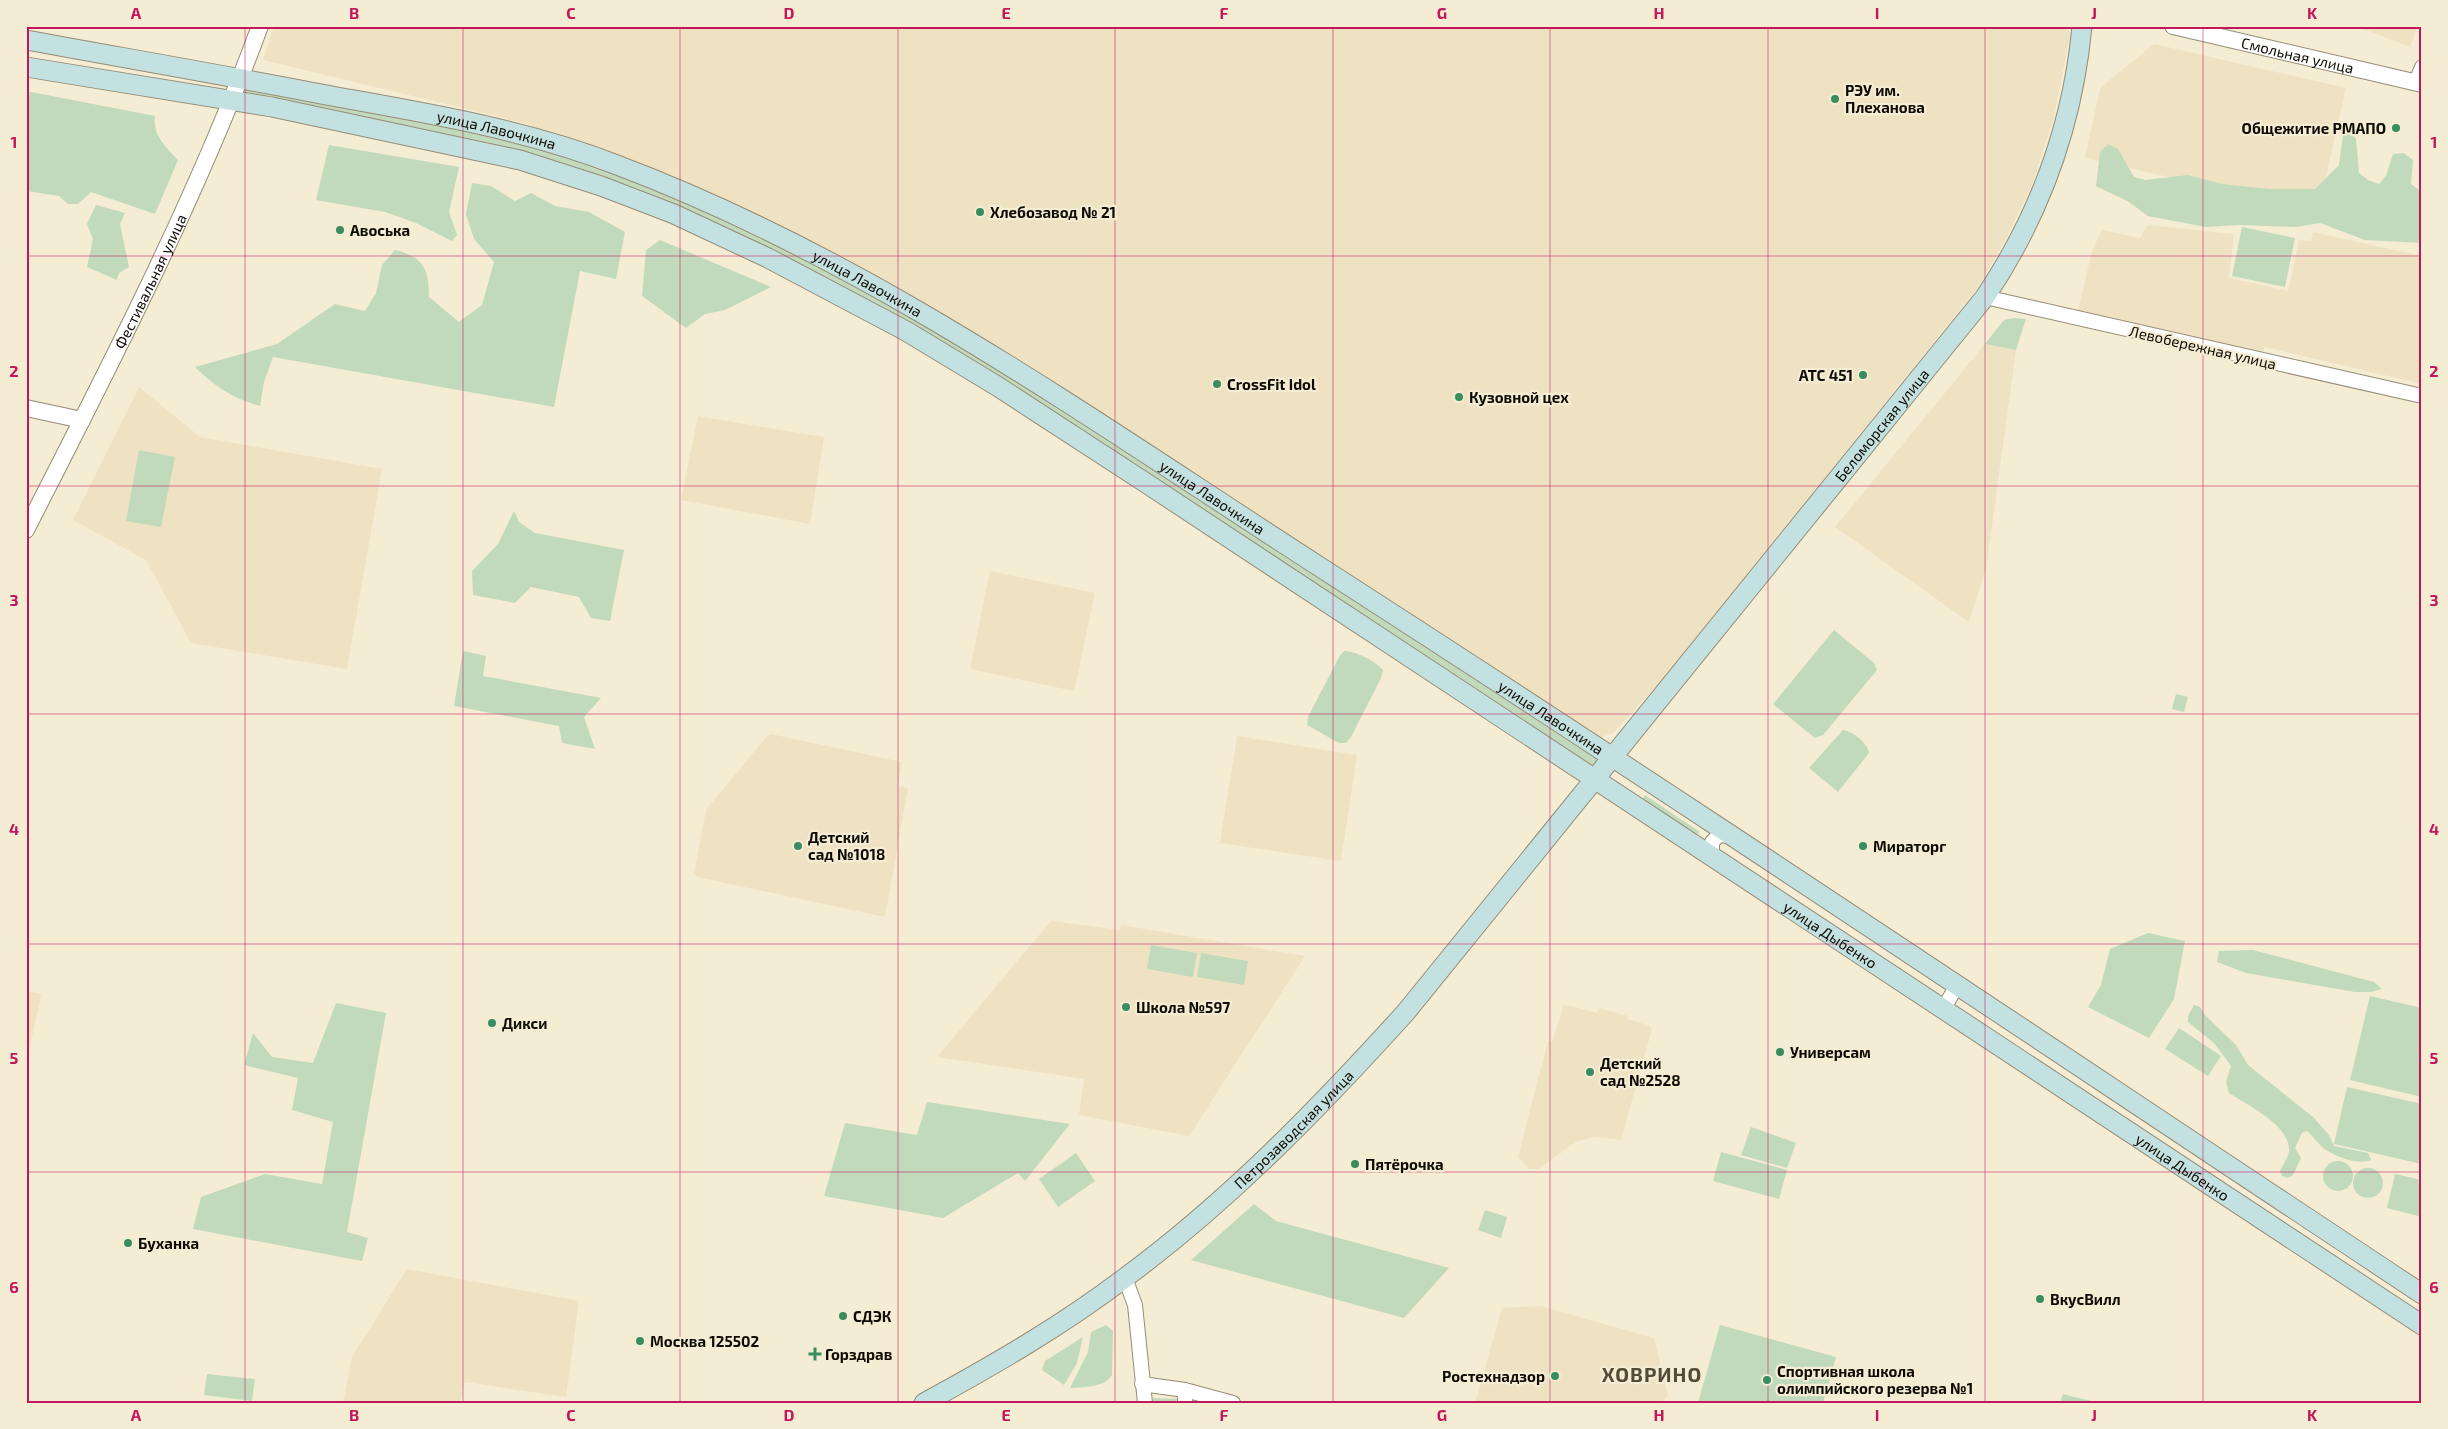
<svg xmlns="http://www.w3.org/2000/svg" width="2448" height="1429" font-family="'Exo 2',sans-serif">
	<rect width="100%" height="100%" fill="#f5ecd4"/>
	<path fill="#efe2c3" d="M274,26H2068L2070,36L2054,117L2032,185L2006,239L1978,287L1662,680L1613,733L1598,738L1587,733L979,336L812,242L698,189L620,156L520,122L263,60Z
		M2356,26H2418L2410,47Z
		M2154,44L2346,88L2322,195L2295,189L2291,205L2085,158L2100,88Z
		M2148,225L2234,234L2229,278L2288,291L2299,240L2311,241L2313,232L2422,256V384L2265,347L2263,352L2078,311L2092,251L2102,230L2140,238Z
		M1985,344L2016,350L1986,569L1969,622L1835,527Z
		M139,387L200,437L382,469L347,669L191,643L146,560L73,520Z
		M698,416L824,437L810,524L681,500Z
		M990,571L1095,593L1074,691L970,669Z
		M771,734L902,762L898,786L908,788L885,917L697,877L694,873L706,810L767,736Z
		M1237,736L1357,755L1341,861L1220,843Z
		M1051,921L1120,930L1121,925L1305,956L1189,1136L1079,1115L1084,1079L937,1057Z
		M26,991L41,994L26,1065Z
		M1564,1004L1597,1013L1599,1008L1628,1016L1627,1019L1647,1025L1652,1029L1621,1140L1595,1137L1585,1139L1576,1142L1538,1169H1529L1518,1157L1548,1041L1552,1042Z
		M407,1269L579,1301L566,1397L465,1382L460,1403H343L352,1357Z
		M1540,1306L1654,1338L1668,1396L1660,1403H1475L1502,1308Z"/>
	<path fill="#c1dabb" d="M242,78L532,136L826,261L1614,757L1596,779L933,347L601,186L233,101Z
		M26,91L155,116C152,135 167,148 178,160L155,214L91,192L78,204H68L59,196L26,191Z
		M2345,120L2356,139L2359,173L2368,180L2379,184L2386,176L2393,154L2404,153L2413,160L2411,184L2422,192V243L2365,240L2320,223L2296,227L2239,225L2206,227L2148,216L2129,202L2096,186L2100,152L2108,144L2118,149L2134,177L2145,180L2188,175L2222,184L2269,189H2315L2339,165Z
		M329,145L459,167L449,212L457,235L452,241L416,223L385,212L316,200Z
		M472,183L491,186L515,201L531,193L555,206L589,212L625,232L616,279L580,271L554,407L273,357L264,382L260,406C234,399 214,386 195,367L277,344L335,304L365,311L376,293L382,265L395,250C423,257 429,268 429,297L459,322L482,305L494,262L474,239L466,214Z
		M96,205L125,213L120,224L129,267L119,273L117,280L87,267L93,239L87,224Z
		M2242,227L2295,238L2285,287L2232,276Z
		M660,240L771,287L725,310L705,314L686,328L642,296L646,250Z
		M2014,318L2026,319L2016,350L1985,344L2004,320Z
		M139,450L175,457L161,527L126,521Z
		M514,511L519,522L535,533L624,550L610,621L591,618L579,597L531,587L515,603L473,595L472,571L498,544Z
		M1834,630L1874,663L1877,670L1823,735L1815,738L1773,704Z
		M463,651L486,656L483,676L601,698L584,717L595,749L562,743L559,726L454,706Z
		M1344,651C1356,651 1375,661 1383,670L1381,678L1351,737L1346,743H1339L1307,725L1308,717L1339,657Z
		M2176,694L2188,697L2184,712L2172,709Z
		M1843,730C1852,731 1868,743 1869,753L1838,792L1809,768Z
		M1645,795L1700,832L1696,835L1641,802Z
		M2148,933L2185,941L2174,999L2149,1038L2088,1007L2101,985L2110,949Z
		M1151,945L1197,953L1193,977L1147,969Z
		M2253,950L2374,982L2382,989L2371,992H2355L2246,973L2217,962L2219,951Z
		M1201,953L1248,961L1244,985L1197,977Z
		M2370,996L2422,1008V1097L2350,1080Z
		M336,1003L386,1013L347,1232L368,1238L362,1261L193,1229L201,1197L265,1174L322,1184L333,1122L292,1110L298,1078L244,1065L253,1033L272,1057L313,1063Z
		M2194,1005L2200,1007L2206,1016L2236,1045L2248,1065L2313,1117L2329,1135L2334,1146L2368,1153L2371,1160C2359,1165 2339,1158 2328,1151C2320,1147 2314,1137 2307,1131L2302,1133L2295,1148L2301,1158L2293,1175L2288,1178L2282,1176L2280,1171C2283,1165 2289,1156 2289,1150C2290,1125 2247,1105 2229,1093L2226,1082L2231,1066L2214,1043L2188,1022V1016Z
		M2179,1028L2221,1056L2208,1076L2165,1049Z
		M2347,1087L2422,1104V1164L2334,1144Z
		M927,1102L1070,1124L1025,1181L1018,1173L943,1218L824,1196L845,1123L917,1135Z
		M1751,1127L1796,1143L1787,1168L1741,1155Z
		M1721,1152L1787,1170L1779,1199L1713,1181Z
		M1076,1153L1095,1181L1058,1207L1039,1179Z
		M2323 1176a15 15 0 1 1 30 0a15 15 0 1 1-30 0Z
		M2353 1183a15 15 0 1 1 30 0a15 15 0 1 1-30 0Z
		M2395,1174L2422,1180V1217L2387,1208Z
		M1254,1204L1276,1221L1449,1268L1404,1318L1191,1260Z
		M1485,1210L1507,1217L1501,1238L1478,1230Z
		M1106,1325L1113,1331L1112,1375C1104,1388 1083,1387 1070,1388L1088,1352L1091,1332Z
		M1720,1325L1836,1357L1823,1403H1698Z
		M1083,1337L1077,1363L1064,1385L1042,1370L1045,1361Z
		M207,1374L255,1379L252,1401L204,1395Z
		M2063,1394L2099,1403H2060Z
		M1153,1398L1177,1399V1403H1153Z"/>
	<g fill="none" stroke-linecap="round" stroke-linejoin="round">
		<g stroke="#958c76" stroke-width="16">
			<path id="minor" d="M2416,82L2422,67
				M1985,297L2422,396
				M1717,860L1712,852V842L1719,835L1732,836
				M1943,1010L1957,985
				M1125,1278L1135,1305L1145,1403
				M1142,1384L1185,1390L1233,1403
				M1185,1403V1390"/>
		</g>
		<g stroke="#958c76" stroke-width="18">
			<g id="tertiary">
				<path id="s1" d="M2173,26L2422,84"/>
				<path d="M26,408L82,420"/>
				<path id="s2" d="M26,530C110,365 196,200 260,26"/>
			</g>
		</g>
		<g stroke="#958c76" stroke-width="21">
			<g id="secondary">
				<path id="s3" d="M26,40C130,59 234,77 337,97C432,114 527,130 617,165C872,261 1093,421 1320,567C1690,805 2055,1051 2422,1294"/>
				<path id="s4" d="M26,67L272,107L520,160L601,186L674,214L768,258L906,331L997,386L1146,483L2422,1325"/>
				<path id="s5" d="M924,1403C994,1365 1063,1325 1126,1277C1230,1200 1320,1107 1406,1012L1985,297C2040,215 2073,124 2082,26"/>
			</g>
		</g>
		<use href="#minor" stroke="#fff" stroke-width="14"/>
		<use href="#tertiary" stroke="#fff" stroke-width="16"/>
		<use href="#secondary" stroke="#c3e1e0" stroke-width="19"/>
	</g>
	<path fill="none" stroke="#c2185b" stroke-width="1" stroke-opacity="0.55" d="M245,26V1403M463,26V1403M680,26V1403M898,26V1403M1115,26V1403M1333,26V1403M1550,26V1403M1768,26V1403M1985,26V1403M2203,26V1403M26,256H2422M26,486H2422M26,714H2422M26,944H2422M26,1172H2422"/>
	<g fill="#398c5e" stroke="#f5ecd4" stroke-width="2">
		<circle cx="1835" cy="99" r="5"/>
		<circle cx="2396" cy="128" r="5"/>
		<circle cx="980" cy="212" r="5"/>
		<circle cx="340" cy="230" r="5"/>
		<circle cx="1863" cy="375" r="5"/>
		<circle cx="1217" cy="384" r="5"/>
		<circle cx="1459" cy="397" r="5"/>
		<circle cx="798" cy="846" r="5"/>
		<circle cx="1863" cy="846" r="5"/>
		<circle cx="1126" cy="1007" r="5"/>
		<circle cx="492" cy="1023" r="5"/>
		<circle cx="1780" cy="1052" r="5"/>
		<circle cx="1590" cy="1072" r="5"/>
		<circle cx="1355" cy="1164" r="5"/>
		<circle cx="128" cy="1243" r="5"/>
		<circle cx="2040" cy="1299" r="5"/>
		<circle cx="843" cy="1316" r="5"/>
		<circle cx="640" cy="1341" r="5"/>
		<path d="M812.5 1346.5h5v5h5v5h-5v5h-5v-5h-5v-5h5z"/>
		<circle cx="1555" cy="1376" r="5"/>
		<circle cx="1767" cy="1380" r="5"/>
	</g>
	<g text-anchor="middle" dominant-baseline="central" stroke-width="4.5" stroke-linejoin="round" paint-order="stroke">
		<g font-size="15" fill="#0f0c05" stroke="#f5ecd4">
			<text stroke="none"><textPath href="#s1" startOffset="128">Смольная улица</textPath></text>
			<text stroke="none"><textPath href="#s3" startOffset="479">улица Лавочкина</textPath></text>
			<text stroke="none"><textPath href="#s2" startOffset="278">Фестивальная улица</textPath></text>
			<text stroke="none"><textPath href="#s3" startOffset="882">улица Лавочкина</textPath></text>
			<text transform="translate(2203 347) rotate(13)">Левобережная улица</text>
			<text stroke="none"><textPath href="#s5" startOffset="1380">Беломорская улица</textPath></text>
			<text stroke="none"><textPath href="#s3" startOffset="1288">улица Лавочкина</textPath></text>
			<text stroke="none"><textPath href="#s3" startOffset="1692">улица Лавочкина</textPath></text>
			<text stroke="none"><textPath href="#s4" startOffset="2030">улица Дыбенко</textPath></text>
			<text stroke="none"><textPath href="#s5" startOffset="462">Петрозаводская улица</textPath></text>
			<text stroke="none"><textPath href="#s4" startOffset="2452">улица Дыбенко</textPath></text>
		</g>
		<g font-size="15" font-weight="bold" fill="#0f0c05" stroke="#f5ecd4" text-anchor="start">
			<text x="1845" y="90">РЭУ им.<tspan x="1845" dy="17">Плеханова</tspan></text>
			<text x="2386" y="128" text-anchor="end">Общежитие РМАПО</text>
			<text x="990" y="212">Хлебозавод № 21</text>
			<text x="350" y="230">Авоська</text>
			<text x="1853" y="375" text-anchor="end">АТС 451</text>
			<text x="1227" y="384">CrossFit Idol</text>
			<text x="1469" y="397">Кузовной цех</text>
			<text x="808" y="837">Детский<tspan x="808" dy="17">сад №1018</tspan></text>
			<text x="1873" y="846">Мираторг</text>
			<text x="1136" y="1007">Школа №597</text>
			<text x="502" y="1023">Дикси</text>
			<text x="1790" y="1052">Универсам</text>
			<text x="1600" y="1063">Детский<tspan x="1600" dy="17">сад №2528</tspan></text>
			<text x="1365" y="1164">Пятёрочка</text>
			<text x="138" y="1243">Буханка</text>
			<text x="2050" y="1299">ВкусВилл</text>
			<text x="853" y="1316">СДЭК</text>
			<text x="650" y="1341">Москва 125502</text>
			<text x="825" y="1354">Горздрав</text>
			<text x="1777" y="1371">Спортивная школа<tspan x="1777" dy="17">олимпийского резерва №1</tspan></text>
			<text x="1545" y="1376" text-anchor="end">Ростехнадзор</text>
		</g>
		<g font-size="20" font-weight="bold" letter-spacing="1" fill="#544b37" stroke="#f5ecd4">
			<text x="1652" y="1374">ХОВРИНО</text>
		</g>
	</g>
	<rect width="2448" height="1429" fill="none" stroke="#f5ecd4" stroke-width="55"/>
	<rect x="28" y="28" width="2392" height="1374" fill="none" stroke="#c2185b" stroke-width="2"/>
	<g font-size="16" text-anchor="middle" font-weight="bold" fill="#c2185b">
		<text x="136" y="19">A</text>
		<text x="354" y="19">B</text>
		<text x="571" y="19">C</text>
		<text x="789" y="19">D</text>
		<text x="1006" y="19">E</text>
		<text x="1224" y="19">F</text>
		<text x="1442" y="19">G</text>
		<text x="1659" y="19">H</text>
		<text x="1877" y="19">I</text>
		<text x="2094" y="19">J</text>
		<text x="2312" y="19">K</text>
		<text x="14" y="148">1</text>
		<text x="2434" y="148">1</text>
		<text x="14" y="377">2</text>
		<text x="2434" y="377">2</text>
		<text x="14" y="606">3</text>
		<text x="2434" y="606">3</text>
		<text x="14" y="835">4</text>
		<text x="2434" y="835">4</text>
		<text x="14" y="1064">5</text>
		<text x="2434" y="1064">5</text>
		<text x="14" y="1293">6</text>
		<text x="2434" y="1293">6</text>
		<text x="136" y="1421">A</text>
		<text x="354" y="1421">B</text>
		<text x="571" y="1421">C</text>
		<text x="789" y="1421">D</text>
		<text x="1006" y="1421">E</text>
		<text x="1224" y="1421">F</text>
		<text x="1442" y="1421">G</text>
		<text x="1659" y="1421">H</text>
		<text x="1877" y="1421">I</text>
		<text x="2094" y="1421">J</text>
		<text x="2312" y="1421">K</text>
	</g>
</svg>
